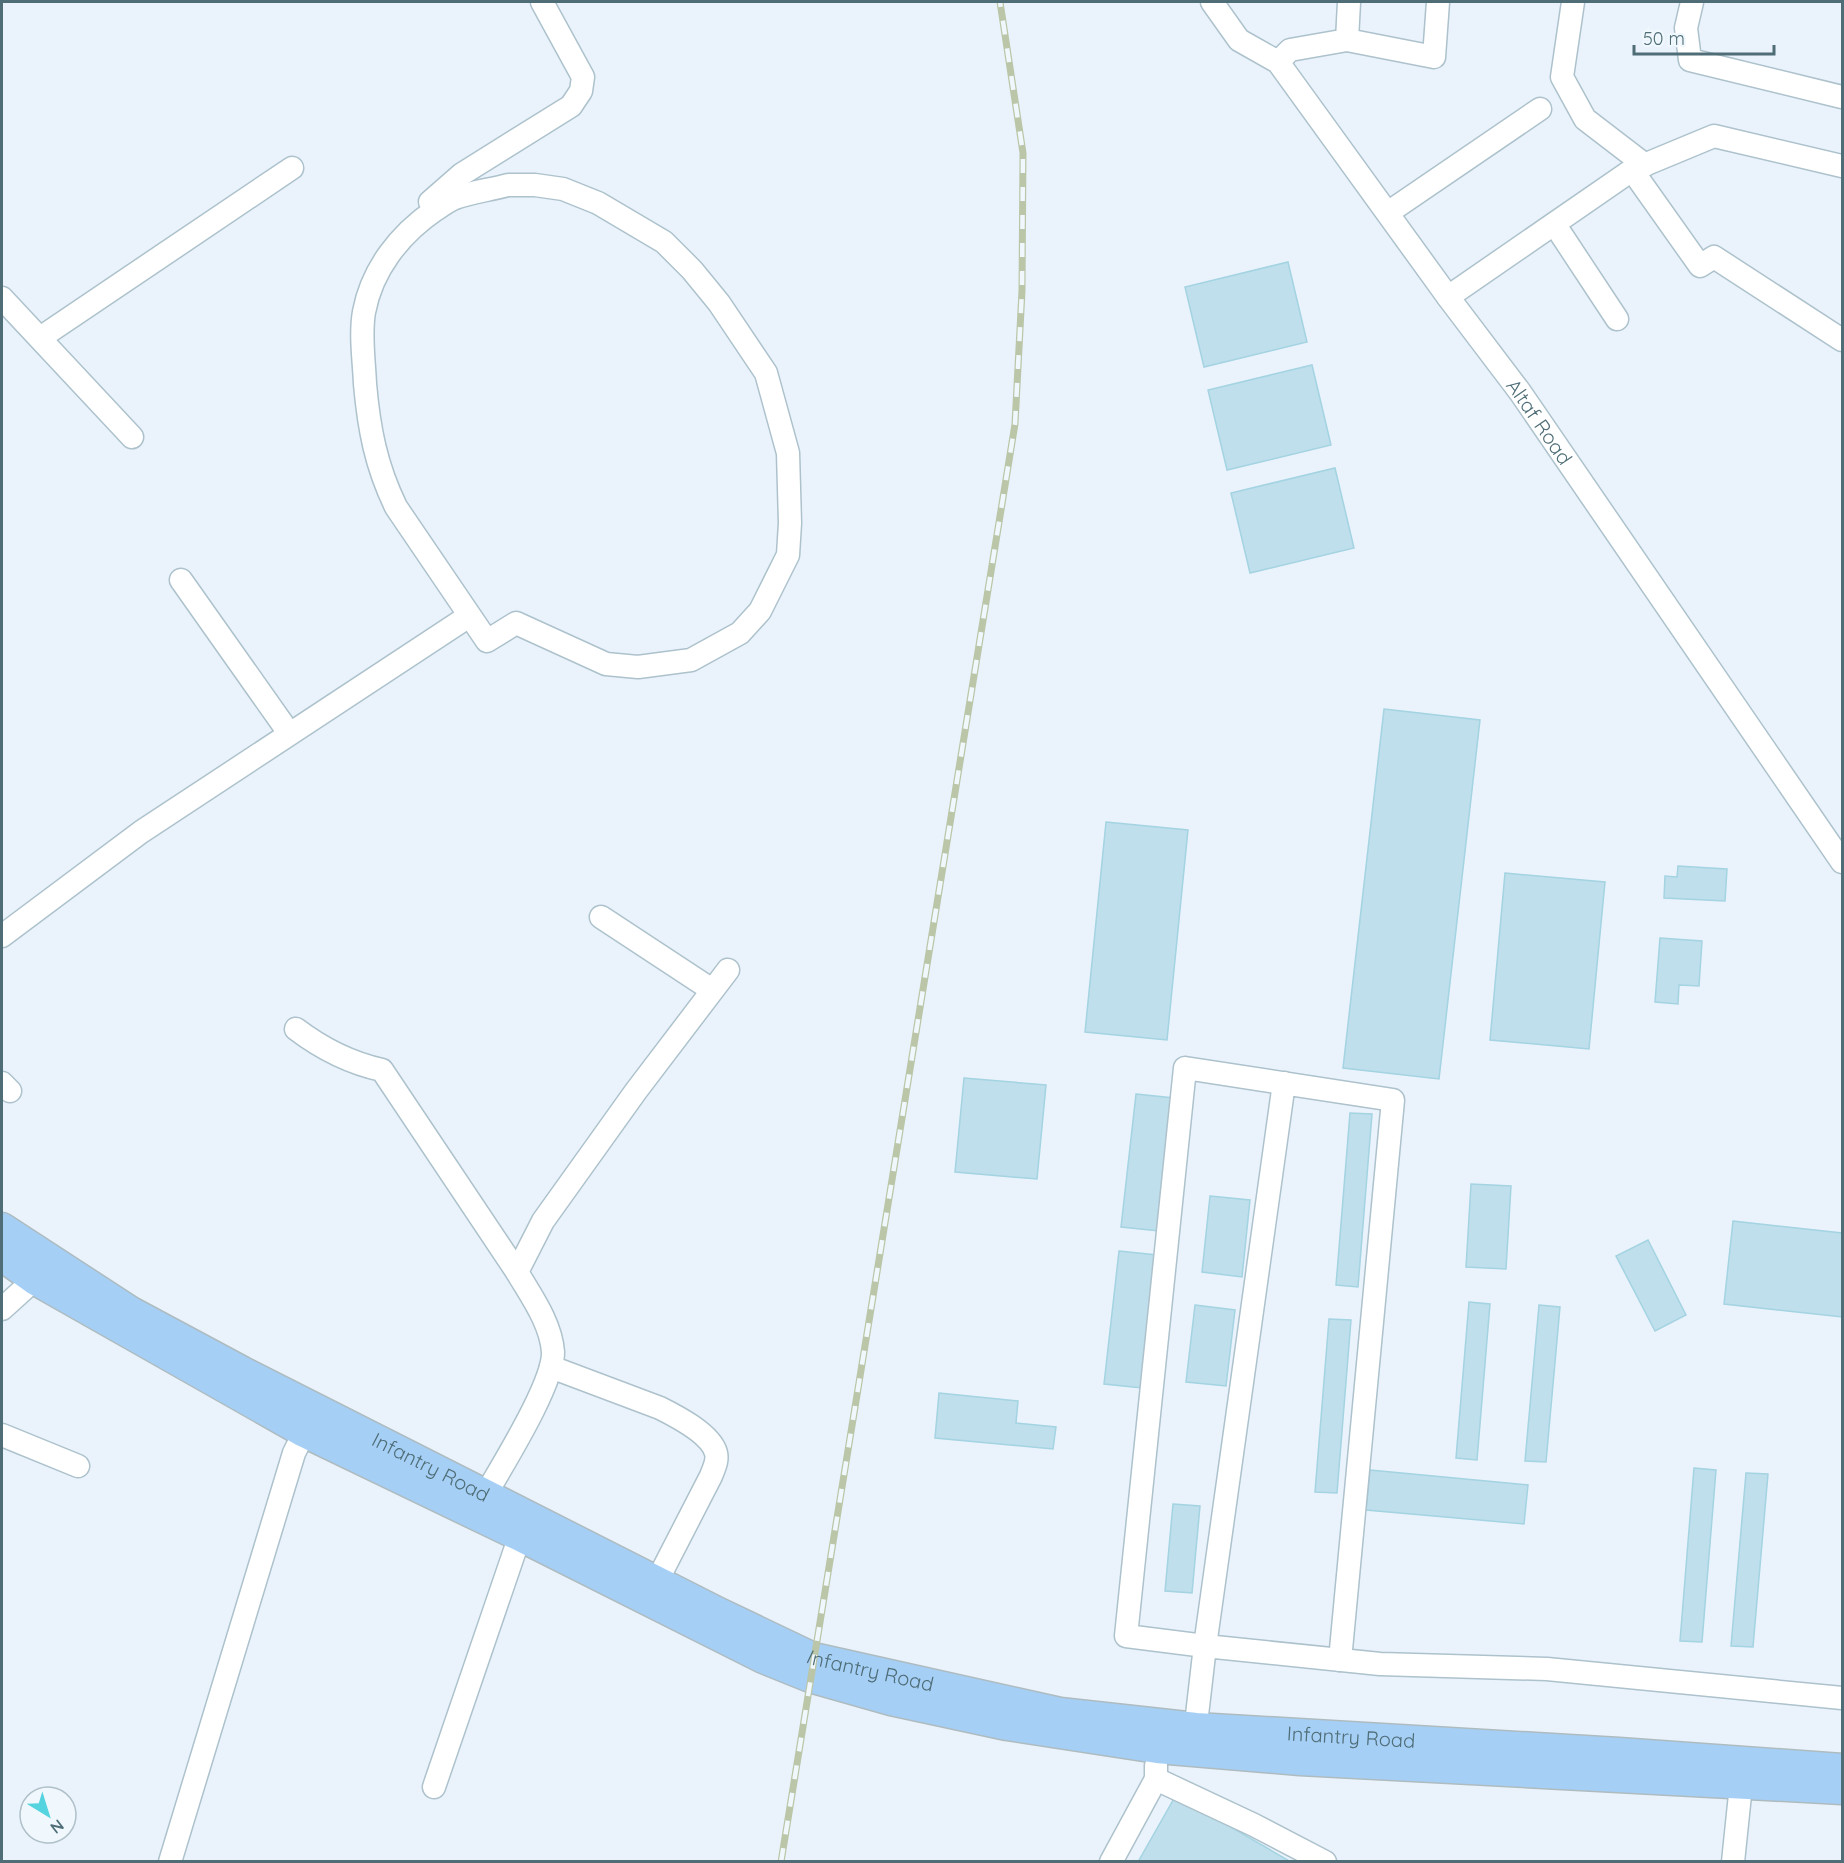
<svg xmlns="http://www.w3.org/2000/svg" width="1844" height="1863" font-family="Quicksand,sans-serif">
	<rect width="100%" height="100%" fill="#eaf3fc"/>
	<path fill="#bedfeb" stroke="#a4d3e2" stroke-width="1.5" d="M1288,262L1307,342L1204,367L1185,287Z
		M1312,365L1331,445L1227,470L1208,390Z
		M1335,468L1354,548L1250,573L1231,493Z
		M1384,709L1480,720L1439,1079L1343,1068Z
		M1106,822L1188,830L1167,1040L1085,1032Z
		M1678,866L1727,869L1725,901L1664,898L1665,876L1677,877Z
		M1505,873L1605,882L1589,1049L1490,1040Z
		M1660,938L1702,941L1699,986L1679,985L1678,1004L1655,1002Z
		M964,1078L1046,1085L1037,1179L955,1172Z
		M1136,1094L1174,1098L1159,1231L1121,1227Z
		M1350,1113L1372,1114L1358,1287L1336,1285Z
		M1471,1184L1511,1186L1506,1269L1466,1267Z
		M1210,1196L1250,1200L1242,1277L1202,1272Z
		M1733,1221L1842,1233V1317L1724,1304Z
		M1648,1240L1686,1315L1655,1331L1616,1256Z
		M1119,1251L1157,1255L1142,1388L1104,1384Z
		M1469,1302L1490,1304L1477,1460L1456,1458Z
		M1195,1305L1235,1310L1226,1386L1186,1382Z
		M1539,1305L1560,1307L1546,1462L1525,1461Z
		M1329,1319L1351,1320L1337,1493L1315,1492Z
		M939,1393L1018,1401L1016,1423L1056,1427L1053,1449L935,1438Z
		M1694,1468L1716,1470L1702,1642L1680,1641Z
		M1370,1470L1528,1485L1524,1524L1366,1510Z
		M1746,1473L1768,1474L1753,1647L1731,1646Z
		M1173,1504L1200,1506L1192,1593L1165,1591Z
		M1176,1795L1291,1862H1138Z"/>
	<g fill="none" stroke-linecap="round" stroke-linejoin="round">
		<g stroke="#adc2cc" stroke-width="25">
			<g id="minor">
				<path id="s1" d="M1212,2L1239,40L1278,62L1448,297L1520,392L1842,862"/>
				<path d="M1573,2L1562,77L1585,119L1645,165"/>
				<path d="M1692,2L1686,28L1690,60L1842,97"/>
				<path d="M1347,40L1434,57L1438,2"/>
				<path d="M1278,62L1290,50L1347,40L1349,2"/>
				<path d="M1632,170L1714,136L1842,166"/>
				<path d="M508,185H535L563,189L598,203L664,242L692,270L719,303L766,373L788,453L790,523L788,555L760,611L740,633L691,660L638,667L606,664L516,623L487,641L396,507C376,466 369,429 365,384C364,360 360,335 364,312C372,269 400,234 435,210C441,206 448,201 455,198C471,192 490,190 508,185Z"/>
				<path d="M430,202L462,174L571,106L581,91L583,77L542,2"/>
				<path d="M1389,212L1540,109"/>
				<path d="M1555,225L1617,319"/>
				<path d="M1448,297L1632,170L1700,266L1714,257L1842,340"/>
				<path d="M2,298L132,437"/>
				<path d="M40,338L292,168"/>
				<path d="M181,580L289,733"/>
				<path d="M601,917L712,990"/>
				<path d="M2,936L141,832L469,616"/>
				<path d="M296,1029C321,1048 350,1063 382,1070L517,1272"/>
				<path d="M2,1083L10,1091"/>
				<path d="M1284,1083L1205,1646L1126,1636L1185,1068L1393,1100L1340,1660"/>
				<path d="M2,1309L34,1280"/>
				<path d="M551,1367L660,1408C676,1416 711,1434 716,1453C718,1461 714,1468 711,1476L657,1581"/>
				<path d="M2,1435L78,1466"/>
				<path d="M486,1494C503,1464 554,1383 553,1352C551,1323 531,1296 517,1272L543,1221L636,1091L728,970"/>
				<path d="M1194,1741L1205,1646L1380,1664L1547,1669L1842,1698"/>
				<path d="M1156,1779L1254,1825L1325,1862"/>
				<path d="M434,1787L525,1521"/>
				<path d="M170,1862L294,1453L304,1433"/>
				<path d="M1111,1862L1156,1779V1766"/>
				<path d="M1733,1862L1741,1785"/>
			</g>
		</g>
		<g stroke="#aebcc0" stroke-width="31">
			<g id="major">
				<path id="s2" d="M2,1227L131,1311L243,1371L717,1611L813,1657L1060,1712L1196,1727L1619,1752L1842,1768"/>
				<path d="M2,1257L34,1280L304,1433L518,1536L763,1659L810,1678L891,1701L1007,1726L1157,1749L1300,1761L1842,1790"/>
			</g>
		</g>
		<use href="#minor" stroke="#fff" stroke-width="22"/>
		<use href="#major" stroke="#a6cff6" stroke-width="28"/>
		<g stroke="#bac6a7" stroke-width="7">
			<path id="rail" d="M781,1862L1015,424L1022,291L1023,153L1000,2"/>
		</g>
		<use href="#rail" stroke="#f0f8fe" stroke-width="4.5" stroke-dasharray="14" stroke-linecap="butt"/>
	</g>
	<g text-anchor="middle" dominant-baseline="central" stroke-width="4.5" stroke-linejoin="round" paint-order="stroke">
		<g font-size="20" fill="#4e6d76" stroke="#f0f8fe">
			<text stroke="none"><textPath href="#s1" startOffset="536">Altaf Road</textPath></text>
			<text stroke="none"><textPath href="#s2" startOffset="492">Infantry Road</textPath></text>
			<text stroke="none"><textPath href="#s2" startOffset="978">Infantry Road</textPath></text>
			<text stroke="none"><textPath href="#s2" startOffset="1464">Infantry Road</textPath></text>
		</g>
	</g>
	<rect width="1844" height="1863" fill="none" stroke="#4e6d76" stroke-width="6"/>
	<g transform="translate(48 1815) rotate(142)"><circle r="28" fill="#f0f8fe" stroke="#afc0c8" stroke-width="1.5"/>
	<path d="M0-4.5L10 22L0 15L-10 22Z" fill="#55d3df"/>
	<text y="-9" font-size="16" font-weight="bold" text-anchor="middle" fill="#4e6d76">N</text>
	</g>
	<path d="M1634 45v9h140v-9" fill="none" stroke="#4e6d76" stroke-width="3"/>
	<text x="1643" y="45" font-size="18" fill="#4e6d76" stroke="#f0f8fe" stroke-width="4.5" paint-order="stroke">50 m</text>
</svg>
